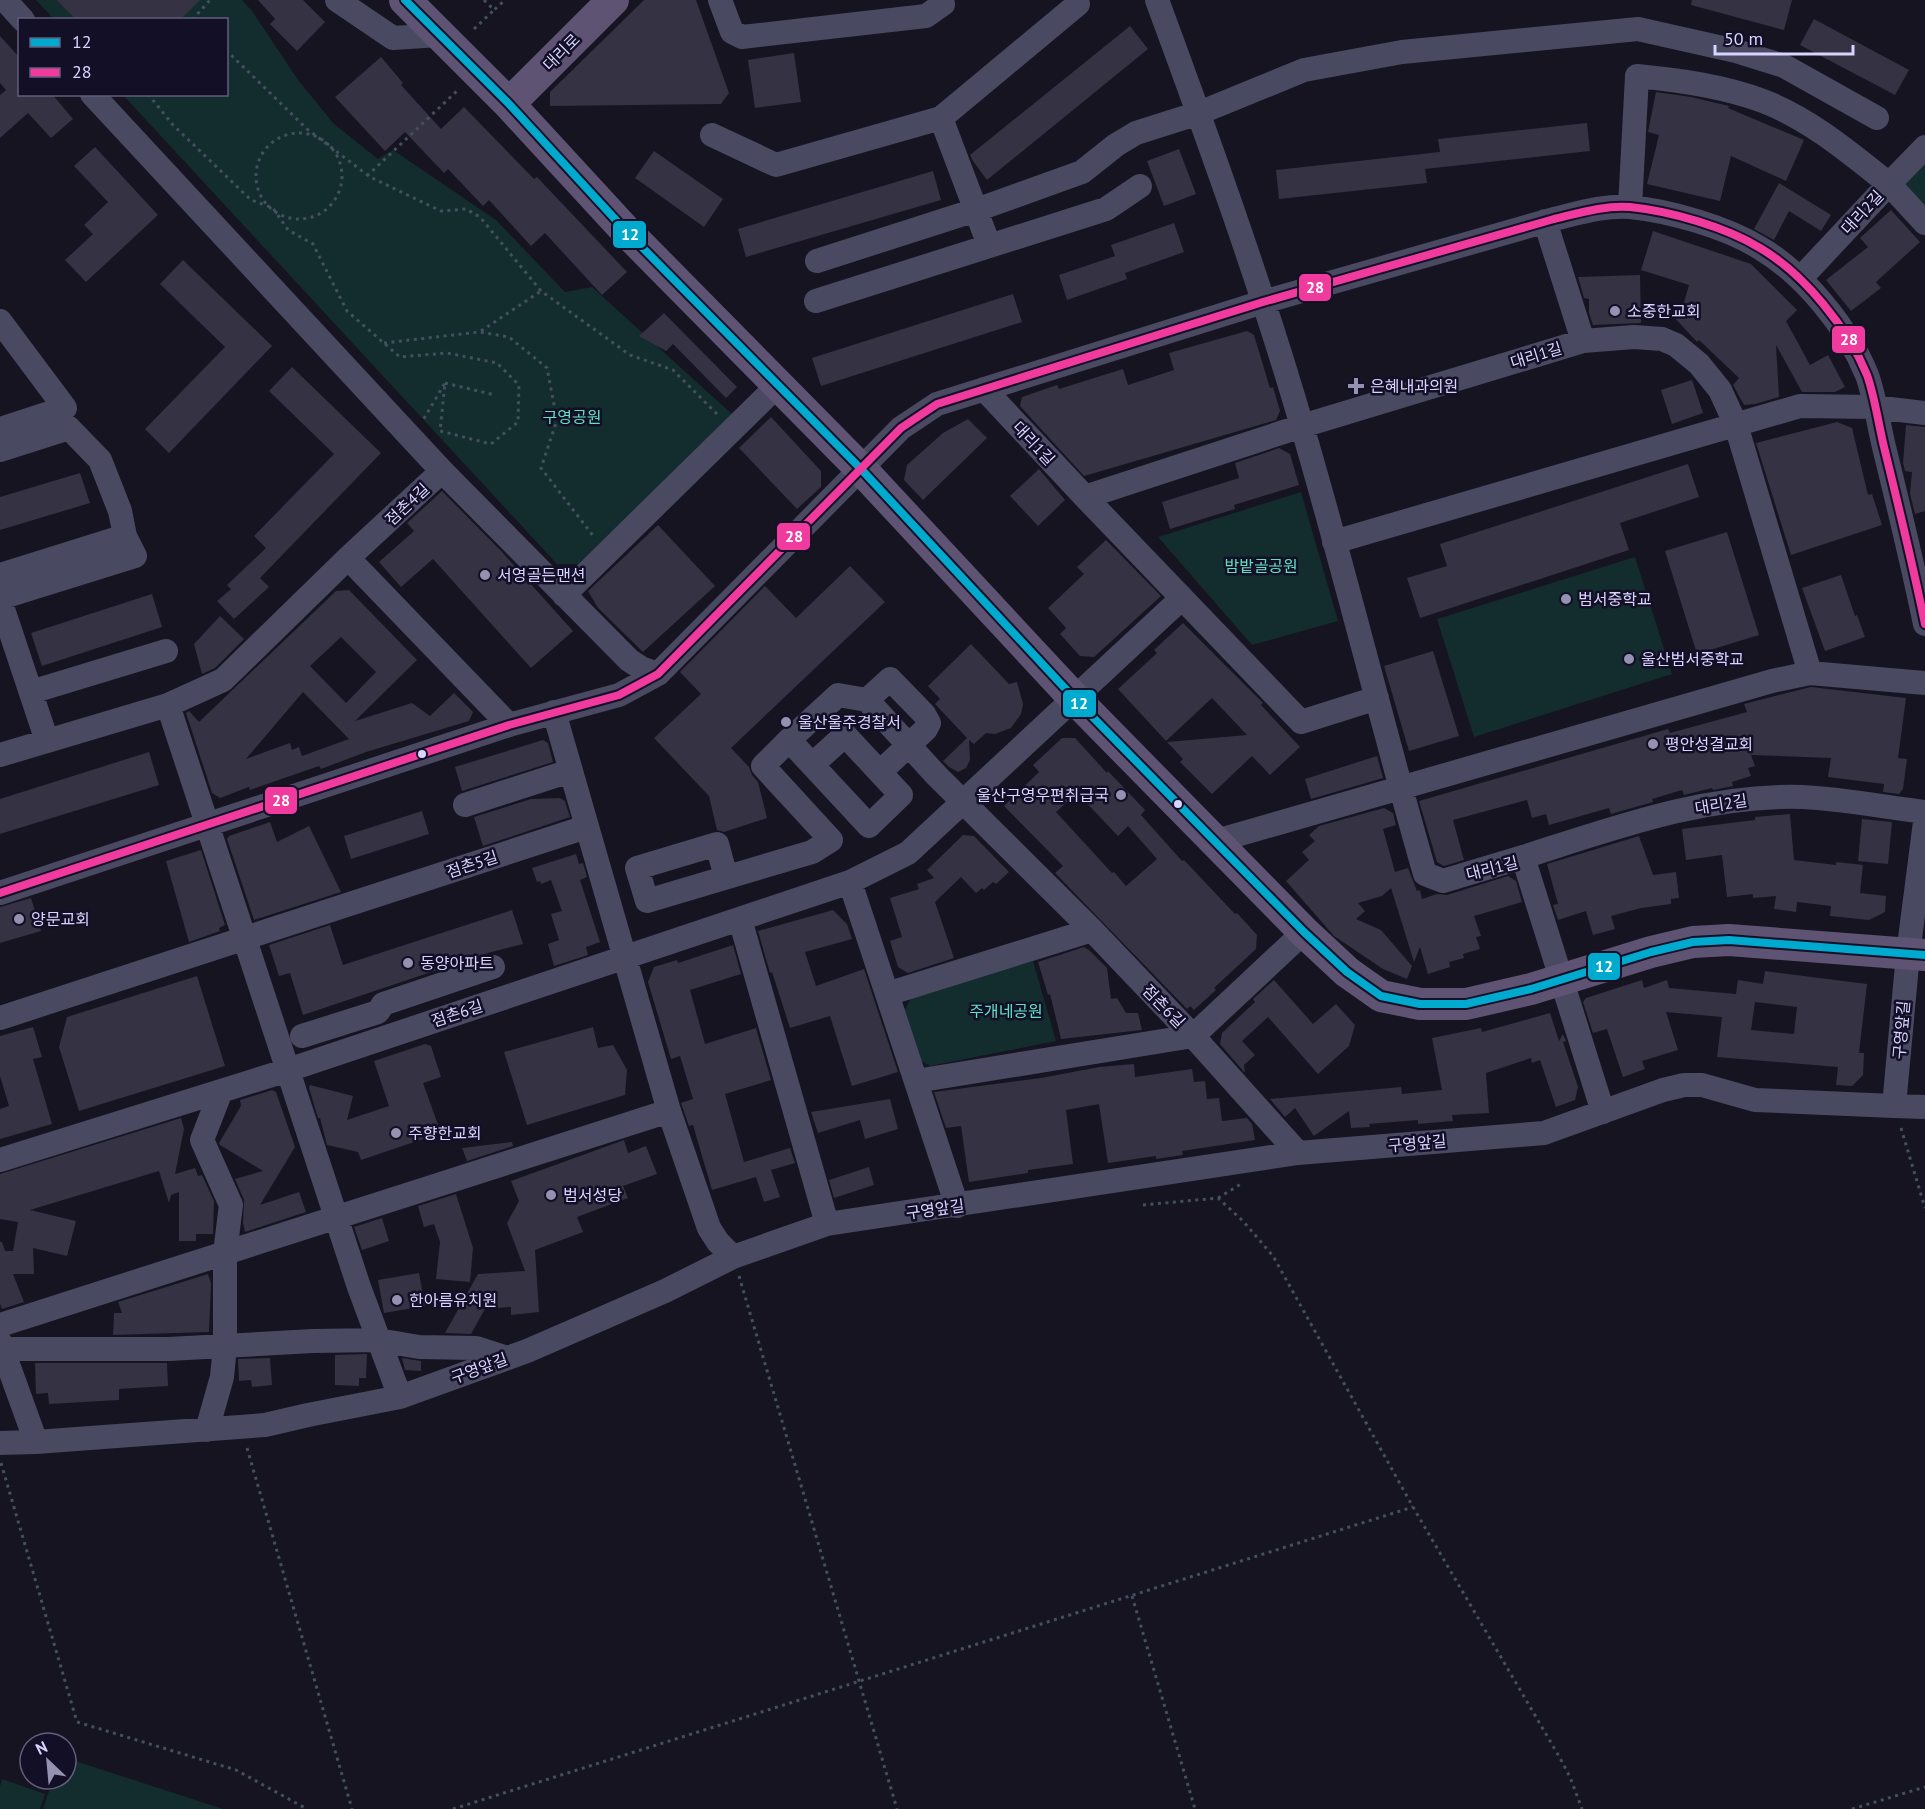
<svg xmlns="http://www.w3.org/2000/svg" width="1925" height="1809" font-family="'PT Sans','Noto Sans KR',sans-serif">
	<rect width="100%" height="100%" fill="#161421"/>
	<path fill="#132c2d" d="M36,0H242L252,11L298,80L334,124L378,159L393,150L496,220L565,292L592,287L734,416C685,468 629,513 578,564H557L123,95L226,94V20L54,19Z
		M1925,161V210L1901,186Z
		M1301,492L1338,621L1252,645L1158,537Z
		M1635,557L1672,674L1474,737L1437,619Z
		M1033,961L1056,1041L930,1066L914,1057L903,1013L911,998Z
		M66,1758L223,1809H43L53,1779H66Z
		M2,1779L45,1794L40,1809H0V1786Z"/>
	<path fill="#343243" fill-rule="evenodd" d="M57,0H200L180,20H76Z
		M258,0H303L325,22L297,51L270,24L275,19Z
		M644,0H696L729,93L721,104L550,106V92Z
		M1692,0H1792L1784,30L1691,5Z
		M1814,19L1909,70L1895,95L1800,45Z
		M1130,26L1148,49L987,180L973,161L970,155Z
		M0,36L20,58V94H52L73,119L51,138L28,113L0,138V95L6,90L0,83Z
		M794,53L801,102L755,108L748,60Z
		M381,57L403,83L401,85L441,129L464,107L534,179L537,177L627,272L602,295L545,233L531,246L489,200L483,206L448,169L444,173L405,132L385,151L335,97Z
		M1656,92L1691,97L1729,106L1728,108L1804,140L1786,181L1731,156L1720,201L1647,184L1659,135L1648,132Z
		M1587,123L1590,151L1425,169L1427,183L1279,199L1276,170L1440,152L1438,139Z
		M95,147L158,215L86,282L65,260L93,234L84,225L108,202L74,166Z
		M1179,149L1196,194L1164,206L1147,161Z
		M654,151L723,199L704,227L635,178Z
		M933,171L941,200L746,257L738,229Z
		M1779,183L1831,215L1821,231L1789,211L1774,240L1754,229Z
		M1891,210L1920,242L1876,282L1881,288L1851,311L1826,280L1868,247L1860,238Z
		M1174,223L1184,252L1125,273L1127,279L1067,300L1059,275L1115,256L1111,245Z
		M1653,231L1751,264L1797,310L1786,321L1810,365L1828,355L1845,387L1835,392H1802L1776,345L1779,397L1755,404L1744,405L1733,385L1739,378L1699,340L1697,342L1672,315L1683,306L1689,285L1641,270Z
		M183,260L272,346L169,453L145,429L225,347L160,284Z
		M1640,275L1641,323L1593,325L1589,313V299L1584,298L1578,277Z
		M1013,294L1022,322L821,386L812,358Z
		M664,313L737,387L726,398L673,344L666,351L639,336Z
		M1247,331L1254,335L1270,388L1273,387L1280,411L1276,420L1084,476L1020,406L1022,397L1057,385L1059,389L1123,369L1128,385L1174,370L1169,353Z
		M292,367L381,453L260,578L269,587L234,619L217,601L231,589L227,585L266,548L254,536L334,454L269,391Z
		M1692,380L1703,413L1672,424L1661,390Z
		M771,417L821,471V487L797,509L739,448Z
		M968,419L987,438L923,500L904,480L907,465L943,433Z
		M1837,422L1852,428L1868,495L1872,494L1882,525L1791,555L1756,443Z
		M1906,425L1925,427V511L1915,514L1910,494L1912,472L1905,471L1903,463Z
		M1279,448L1290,454L1299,485L1234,505L1235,509L1170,529L1162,502L1239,478L1235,463Z
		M1688,464L1699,497L1620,523L1629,550L1420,618L1407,578L1447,566L1440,544Z
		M1039,469L1065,500L1038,526L1010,496Z
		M80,473L90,503L0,530V497Z
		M442,491L502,552L573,631L531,668L433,559L401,587L379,562L414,531L407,523Z
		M658,525L715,586L643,652L598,608L588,591Z
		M1727,532L1759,635L1697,654L1665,551Z
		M1106,540L1161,596L1094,657L1080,656L1060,634L1066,628L1048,608L1084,574L1077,567Z
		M850,566L885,602L731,748L749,767L752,775L758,782L767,818L724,832L717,830L709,796L654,738L701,694L680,672L765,586L796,618Z
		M1841,575L1855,616L1857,615L1865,637L1825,651L1802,588Z
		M349,590L417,660L355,721L412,703L430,716L454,693L473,712L469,721L366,752L321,769L319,766L250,790L249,787L220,798L212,793L186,713L189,711L199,722L336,591ZM341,637L376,672L346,703L310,666ZM303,692L349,739L302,756L299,747L292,750L290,743L246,759Z
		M152,594L162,627L42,666L31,633Z
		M220,616L244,639L215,668L202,674L194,644Z
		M1183,623L1263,703L1261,705L1300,747L1270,775L1252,756L1212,794L1180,762L1183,759L1167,742L1247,735L1212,698L1166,741L1118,689L1157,653L1154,650Z
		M971,644L1009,684L1017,682L1023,704L1021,714L1011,728L995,734L986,733L974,744L969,740L970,760L966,768L958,772L949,767L943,761L967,738L935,704L940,699L928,686Z
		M1433,651L1459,736L1409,751L1384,666Z
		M1811,687L1906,698L1898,758L1907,759L1903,789L1899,794L1883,792L1884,784L1828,777L1831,758L1751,755L1755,766L1748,768L1751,776L1732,782L1733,786L1713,790L1712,788L1684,795L1682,790L1652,799L1653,802L1611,814L1609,808L1549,825L1546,814L1532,818L1527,800L1453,820L1464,860L1444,866L1437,862L1419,801L1668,729L1670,733L1747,712L1744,704Z
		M1062,738H1075L1107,773L1108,771L1145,810L1141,815L1182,861L1184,860L1235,914L1237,913L1257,935L1256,949L1214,988L1216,990L1194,1010L1190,1006L1187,1009L1055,873L1063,866L1004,806L1039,772L1033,765ZM1077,793L1118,836L1128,826L1157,859L1126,886L1114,872L1112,873L1056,812Z
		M543,740L548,743L553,762L462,791L455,767Z
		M149,752L159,785L0,834V799Z
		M1377,756L1383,778L1311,799L1305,779Z
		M560,798L565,801L570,817L483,846L474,817L531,799Z
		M1384,808L1393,813L1396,825L1383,829L1395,872L1408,868L1417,891L1420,890L1422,899L1437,894L1447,895L1508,876L1516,881L1522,902L1474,916L1481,936L1476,937L1480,949L1463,954L1464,958L1449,962L1450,967L1428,974L1420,947L1414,962L1391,888L1382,896L1358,903L1365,911L1356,919L1381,930L1412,966L1407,979L1383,969L1334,936L1286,881L1309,860L1302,852L1315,841L1309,835L1319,826Z
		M422,811L429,834L351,859L344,836Z
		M1790,814L1794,860L1836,865V862L1863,865L1860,893L1886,896L1885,912L1869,920L1830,916L1831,906L1797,902L1796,912L1774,909L1776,896L1753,898V894L1727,897L1722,855L1686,860L1682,829L1755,820V817Z
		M1862,819L1892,822L1888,864L1858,861Z
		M270,822L277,842L309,826L341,892L254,920L227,839L229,836Z
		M963,835L974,836L1009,872L996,884L993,882L984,890L982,888L976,893L961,877L935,902L954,958L908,973L898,967L890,941L902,937L890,898L919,889L917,884L934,878L927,870Z
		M1639,836L1653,875L1676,872L1679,898L1671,899V904L1641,908L1611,916L1615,929L1593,935L1586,911L1558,920L1553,905L1558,904L1547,864Z
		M201,850L225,925L219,928L220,931L189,942L166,861Z
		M576,854L579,864L583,863L587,877L580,880L600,942L586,947L588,955L554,966L548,944L559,940L551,914L562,911L551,880L541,884L540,881L537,882L532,868Z
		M31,898L41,931L0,943V907Z
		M512,910L523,944L488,953L303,1015L290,973L279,976L269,945L330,925L343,965Z
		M833,910L847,924L852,939L805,952L816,986L864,969L898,1072L852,1086L830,1016L790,1028L772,972L770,973L758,931Z
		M733,945L741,974L690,990L705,1044L756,1028L771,1080L725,1094L744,1162L790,1148L795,1163L771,1170L780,1197L764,1202L756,1177L712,1190L693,1125L689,1126L681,1103L693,1099L680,1056L671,1059L648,982L654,967L677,960L678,963Z
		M1084,947L1089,950L1107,968L1111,999L1117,998L1126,1013H1138L1142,1030L1061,1039L1050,994L1048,995L1038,962Z
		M1765,971L1867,984L1859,1053H1864L1863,1075L1852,1086L1836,1085L1838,1067L1717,1057L1722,1017L1666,1012L1678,1050L1642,1061L1645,1069L1623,1077L1607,1029L1593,1033L1583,1002L1586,998L1642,980L1644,988L1667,980L1669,988L1736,994L1738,980L1763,984ZM1755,1002L1797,1007L1794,1034L1751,1030Z
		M197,976L225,1066L79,1111L59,1047L67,1017Z
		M1274,980L1313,1024L1336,1004L1355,1025L1349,1046L1318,1074L1268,1017L1242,1041L1255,1055L1244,1065L1245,1073L1220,1044L1222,1033L1255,1002L1253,999Z
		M1550,1013L1559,1041L1563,1034L1566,1041L1563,1042L1578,1087L1575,1100L1556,1107L1540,1060L1532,1063L1531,1058L1486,1073L1489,1113L1452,1115L1453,1121L1418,1124V1120L1369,1124L1370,1127L1351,1128L1349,1111L1314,1136L1295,1108L1285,1117L1270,1099L1401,1087L1402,1094L1442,1090L1432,1038L1481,1028L1482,1032Z
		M33,1027L42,1057L33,1059L52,1124L0,1139V1109L9,1106L0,1076V1036Z
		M593,1027L598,1048L613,1045L627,1070L625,1095L527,1125L504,1052Z
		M425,1044L431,1046L441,1077L423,1083L441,1133L361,1160L358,1152L327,1145L320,1118H318L309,1088L310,1085L353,1096L347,1120L389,1106L374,1061Z
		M1134,1064L1135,1077L1192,1069L1194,1082L1205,1081L1207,1099L1219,1098L1222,1121L1247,1118L1252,1124L1255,1140L1182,1151L1183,1155L1156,1159V1156L1108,1163L1099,1104L1066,1110L1073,1164L1028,1170V1173L969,1182L961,1126L946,1128L934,1092L1041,1078L1099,1067Z
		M272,1090L276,1092L295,1147L260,1205L299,1192L306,1212L245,1232L243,1223L244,1200L235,1179L263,1171L220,1145L219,1143L241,1106L240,1100Z
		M890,1099L898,1129L865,1139L860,1120L818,1133L811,1112Z
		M181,1118L184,1129L175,1174L195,1168L198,1176L202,1175L214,1201L213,1234H196V1241H179V1192L171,1195L169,1203L159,1171L30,1210L76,1221L67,1256L33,1248L34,1274H13L24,1302L2,1309L0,1304V1242H2L5,1251H13L18,1222L0,1219V1174Z
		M624,1140L628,1153L646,1146L657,1174L623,1186L628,1198L577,1217L583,1232L535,1250L539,1312L511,1315V1307L485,1309L471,1334L445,1333L478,1274L525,1271L507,1223L519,1201L511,1181Z
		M512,1142L513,1146L467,1161L462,1148Z
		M869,1167L874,1185L834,1198L829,1180Z
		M456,1194L473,1248L470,1282L436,1279L440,1242L434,1224L424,1227L418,1206Z
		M382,1218L389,1241L362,1250L354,1227Z
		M419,1273L425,1306L384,1313L378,1280Z
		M208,1274L211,1283L209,1332L113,1335L114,1313H122L118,1302Z
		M367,1354L366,1378H359V1386L335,1385V1355Z
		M270,1358L272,1385L252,1387L251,1380L239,1381L238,1359Z
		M402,1358L421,1361V1371L405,1370Z
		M35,1363H167L168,1386L119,1389V1400L49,1404L48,1393L36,1394Z"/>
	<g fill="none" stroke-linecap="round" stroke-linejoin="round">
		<path stroke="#44505f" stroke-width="3" stroke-dasharray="3 4.5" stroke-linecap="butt" d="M484,0L494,10L505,0
			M195,20L194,18L210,0
			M474,29L494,10
			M226,50L307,129L370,177L441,211L466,209L480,217L541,291L630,355L673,370L719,416
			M148,94L173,125L251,200L273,208L288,230L313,244L347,311L400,357L447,353L497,363L519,385L518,422L491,444L440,431L445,383L423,420
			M256 176a43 43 0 1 1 86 0a43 43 0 1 1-86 0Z
			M367,176L458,90
			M481,331L541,291
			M384,343L479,332L509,337L547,368L557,420L541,468L594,537
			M445,383L495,395
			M1901,1128L1925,1208
			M1218,1198L1241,1184
			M1143,1205L1218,1198L1243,1221L1273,1256L1413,1507L1560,1758L1570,1777L1582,1809
			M739,1276L897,1809
			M247,1448L352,1809
			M1,1463L77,1722L236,1770L307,1809
			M1132,1596L1195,1809
			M453,1809L1413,1507
			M1852,1809L1925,1787"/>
		<path stroke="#4a4962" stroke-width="24" d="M5,0L23,20
			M337,0L393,38L440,35
			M720,0L732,32L742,37L926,16L943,4L942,0
			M1157,0C1209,141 1260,282 1302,426C1346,575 1382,725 1425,874L1443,881L1523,857L1603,1112
			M92,94L442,471L629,660L641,668L658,674
			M941,118L989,245
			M712,135L776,165L941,118L1078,4
			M1630,207L1637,76C1679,80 1723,86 1763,101C1810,119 1850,153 1889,184L1925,147
			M1545,221L1583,341
			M817,261L979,209L1082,172L1116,145L1136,133L1199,113L1304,70L1402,52L1638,29L1736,51L1784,66L1877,118
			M1800,279L1889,184L1925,223
			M816,301L1106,209L1140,186
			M0,321L65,408L0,429
			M984,389L1085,497L1301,722L1377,698
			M0,450L69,428L100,460L120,511L125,536L0,575
			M1085,497L1302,426L1583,341L1634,337L1662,339L1676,345L1699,364L1720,390L1736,425L1810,673
			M1334,542L1800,406L1874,407L1925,413
			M348,558L509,725
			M564,595L778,385
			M0,598L135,556L125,536
			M0,600L47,741
			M31,692L166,651
			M867,700L890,679L924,714L929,723L926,729L880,772
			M168,705L359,1287L400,1397
			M554,712L669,1111L709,1228L718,1242L733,1257
			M0,755L168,705L223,680L348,558L442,471
			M812,765L845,735L901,795L869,826L789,740L838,695L867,700L937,776L1092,930L1193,1036L1298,1153
			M465,805L570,771
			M1216,841L1772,681L1810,673L1925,683
			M1523,857C1614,828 1706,794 1803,797C1843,799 1885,807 1925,812
			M726,877L717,844L637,868L647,901L812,852L831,840L763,766L789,740
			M850,882L957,1206
			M0,893L509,725L619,695L658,674L901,428L937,404L1263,302L1554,219C1579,213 1605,205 1630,207C1670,211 1726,227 1760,248C1804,274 1848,328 1867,375C1875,397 1879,428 1885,451C1899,508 1913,566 1925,624
			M740,919L827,1224
			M887,994L1092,930
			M0,1018L586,827
			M302,1036L378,1012L383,1004L493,967
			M1193,1036L1304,932
			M916,1081L1193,1036
			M1894,1106L1925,1107
			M0,1160L288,1070L850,882L908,853L1182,598
			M0,1325L669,1111
			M0,1342L36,1442
			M3,1349H169L313,1341L378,1340L419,1347L476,1348L507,1358
			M207,1430L222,1377L225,1346V1253L231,1205L202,1140L221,1091
			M0,1443L36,1442L265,1425L308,1415L400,1397L527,1351L580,1328L665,1291L733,1257L827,1224L1298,1153L1544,1133L1663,1090L1684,1085H1702L1755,1100L1894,1106L1908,954L1925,822"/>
		<path stroke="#5e5373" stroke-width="32" d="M405,0L509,104L626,231L861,469L1074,698L1304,932L1347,972L1381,996L1420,1004H1466L1531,989L1651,952L1693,942L1729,940L1925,955
			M509,104L613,0"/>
		<g stroke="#130f26" stroke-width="12">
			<path id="bus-1" d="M405,0L509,104L626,231L861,469L1074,698L1304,932L1347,972L1381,996L1420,1004H1466L1531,989L1651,952L1693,942L1729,940L1925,955"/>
		</g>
		<g stroke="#130f26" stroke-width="12">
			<path id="bus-2" d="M0,893L509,725L619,695L658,674L901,428L937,404L1263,302L1554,219C1579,213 1605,205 1630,207C1670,211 1726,227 1760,248C1804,274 1848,328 1867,375C1875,397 1879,428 1885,451C1899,508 1913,566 1925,624"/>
		</g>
		<use href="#bus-1" stroke="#00a9ce" stroke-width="8"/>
		<use href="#bus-2" stroke="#f13a9d" stroke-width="8"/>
	</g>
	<g fill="#9591b1" stroke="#130f26" stroke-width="2">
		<circle cx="1615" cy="311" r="6"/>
		<path d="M1353 377h6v6h6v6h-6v6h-6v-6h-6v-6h6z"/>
		<circle cx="485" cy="575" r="6"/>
		<circle cx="1566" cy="599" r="6"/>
		<circle cx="1629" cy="659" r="6"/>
		<circle cx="786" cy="722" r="6"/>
		<circle cx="1653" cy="744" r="6"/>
		<circle cx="1121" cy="795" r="6"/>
		<circle cx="19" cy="919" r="6"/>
		<circle cx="408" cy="963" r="6"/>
		<circle cx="396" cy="1133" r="6"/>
		<circle cx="551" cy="1195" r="6"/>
		<circle cx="397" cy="1300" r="6"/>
	</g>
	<g fill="#d9d4ff" stroke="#130f26" stroke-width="2">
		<circle cx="422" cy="754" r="5"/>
		<circle cx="1178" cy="804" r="5"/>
	</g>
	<g text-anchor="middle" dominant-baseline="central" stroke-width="5" stroke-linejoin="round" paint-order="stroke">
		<g font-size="16" fill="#d9d4ff" stroke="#130f26">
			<text transform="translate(561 52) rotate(-45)">대리로</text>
			<text transform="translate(1862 212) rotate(-47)">대리2길</text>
			<text transform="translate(1536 355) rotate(-17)">대리1길</text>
			<text transform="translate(1034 443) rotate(47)">대리1길</text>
			<text transform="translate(407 504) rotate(-43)">점촌4길</text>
			<text transform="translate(1721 804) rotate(-9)">대리2길</text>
			<text transform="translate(472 864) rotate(-18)">점촌5길</text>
			<text transform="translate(1492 868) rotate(-14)">대리1길</text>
			<text transform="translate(1164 1006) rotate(46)">점촌6길</text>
			<text transform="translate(457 1013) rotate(-18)">점촌6길</text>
			<text transform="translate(1901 1030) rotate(-85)">구영앞길</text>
			<text transform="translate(1417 1143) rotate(-5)">구영앞길</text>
			<text transform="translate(935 1209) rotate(-8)">구영앞길</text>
			<text transform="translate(479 1368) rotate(-20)">구영앞길</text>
		</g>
		<g font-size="16" fill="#d9d4ff" stroke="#130f26" text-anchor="start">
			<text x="1627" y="311">소중한교회</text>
			<text x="1370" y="386">은혜내과의원</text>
			<text x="497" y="575">서영골든맨션</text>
			<text x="1578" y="599">범서중학교</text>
			<text x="1641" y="659">울산범서중학교</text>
			<text x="798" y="722">울산울주경찰서</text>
			<text x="1665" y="744">평안성결교회</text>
			<text x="1109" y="795" text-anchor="end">울산구영우편취급국</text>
			<text x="31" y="919">양문교회</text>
			<text x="420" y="963">동양아파트</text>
			<text x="408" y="1133">주향한교회</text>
			<text x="563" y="1195">범서성당</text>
			<text x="409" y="1300">한아름유치원</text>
		</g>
		<g font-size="16" fill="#5fe0c0" stroke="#130f26">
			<text x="572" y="417">구영공원</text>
			<text x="1261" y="566">밤밭골공원</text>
			<text x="1006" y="1011">주개네공원</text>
		</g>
	</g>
	<g stroke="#130f26" stroke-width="2">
		<rect x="612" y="220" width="35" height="29" rx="6" fill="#00a9ce"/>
		<rect x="1298" y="273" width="34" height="29" rx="6" fill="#f13a9d"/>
		<rect x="1831" y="325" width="35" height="29" rx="6" fill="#f13a9d"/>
		<rect x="776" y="522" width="35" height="29" rx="6" fill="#f13a9d"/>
		<rect x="1062" y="689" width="35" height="29" rx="6" fill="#00a9ce"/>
		<rect x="264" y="786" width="34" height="29" rx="6" fill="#f13a9d"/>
		<rect x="1587" y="952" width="34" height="29" rx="6" fill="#00a9ce"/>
	</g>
	<g font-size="16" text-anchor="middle" font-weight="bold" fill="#fff">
		<text x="630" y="240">12</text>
		<text x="1315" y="293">28</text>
		<text x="1849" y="345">28</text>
		<text x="794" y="542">28</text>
		<text x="1079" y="709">12</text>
		<text x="281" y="806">28</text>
		<text x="1604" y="972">12</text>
	</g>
	<rect x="18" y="18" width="210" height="78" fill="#130f26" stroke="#625e7d" stroke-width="1.5"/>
	<rect x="30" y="38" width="30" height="9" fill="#00a9ce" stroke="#625e7d" stroke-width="1.5"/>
	<text x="72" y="48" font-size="18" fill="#d9d4ff">12</text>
	<rect x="30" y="68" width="30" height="9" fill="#f13a9d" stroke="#625e7d" stroke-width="1.5"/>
	<text x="72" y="78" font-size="18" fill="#d9d4ff">28</text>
	<g transform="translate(48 1761) rotate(334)"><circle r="28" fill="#130f26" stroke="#625e7d" stroke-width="1.5"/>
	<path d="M0-4.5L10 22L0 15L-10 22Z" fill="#9591b1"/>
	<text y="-9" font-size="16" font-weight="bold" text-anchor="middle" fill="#d9d4ff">N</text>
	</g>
	<path d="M1715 45v9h138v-9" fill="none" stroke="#d9d4ff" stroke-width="3"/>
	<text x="1724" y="45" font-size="18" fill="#d9d4ff" stroke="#130f26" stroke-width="4.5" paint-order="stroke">50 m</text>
</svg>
